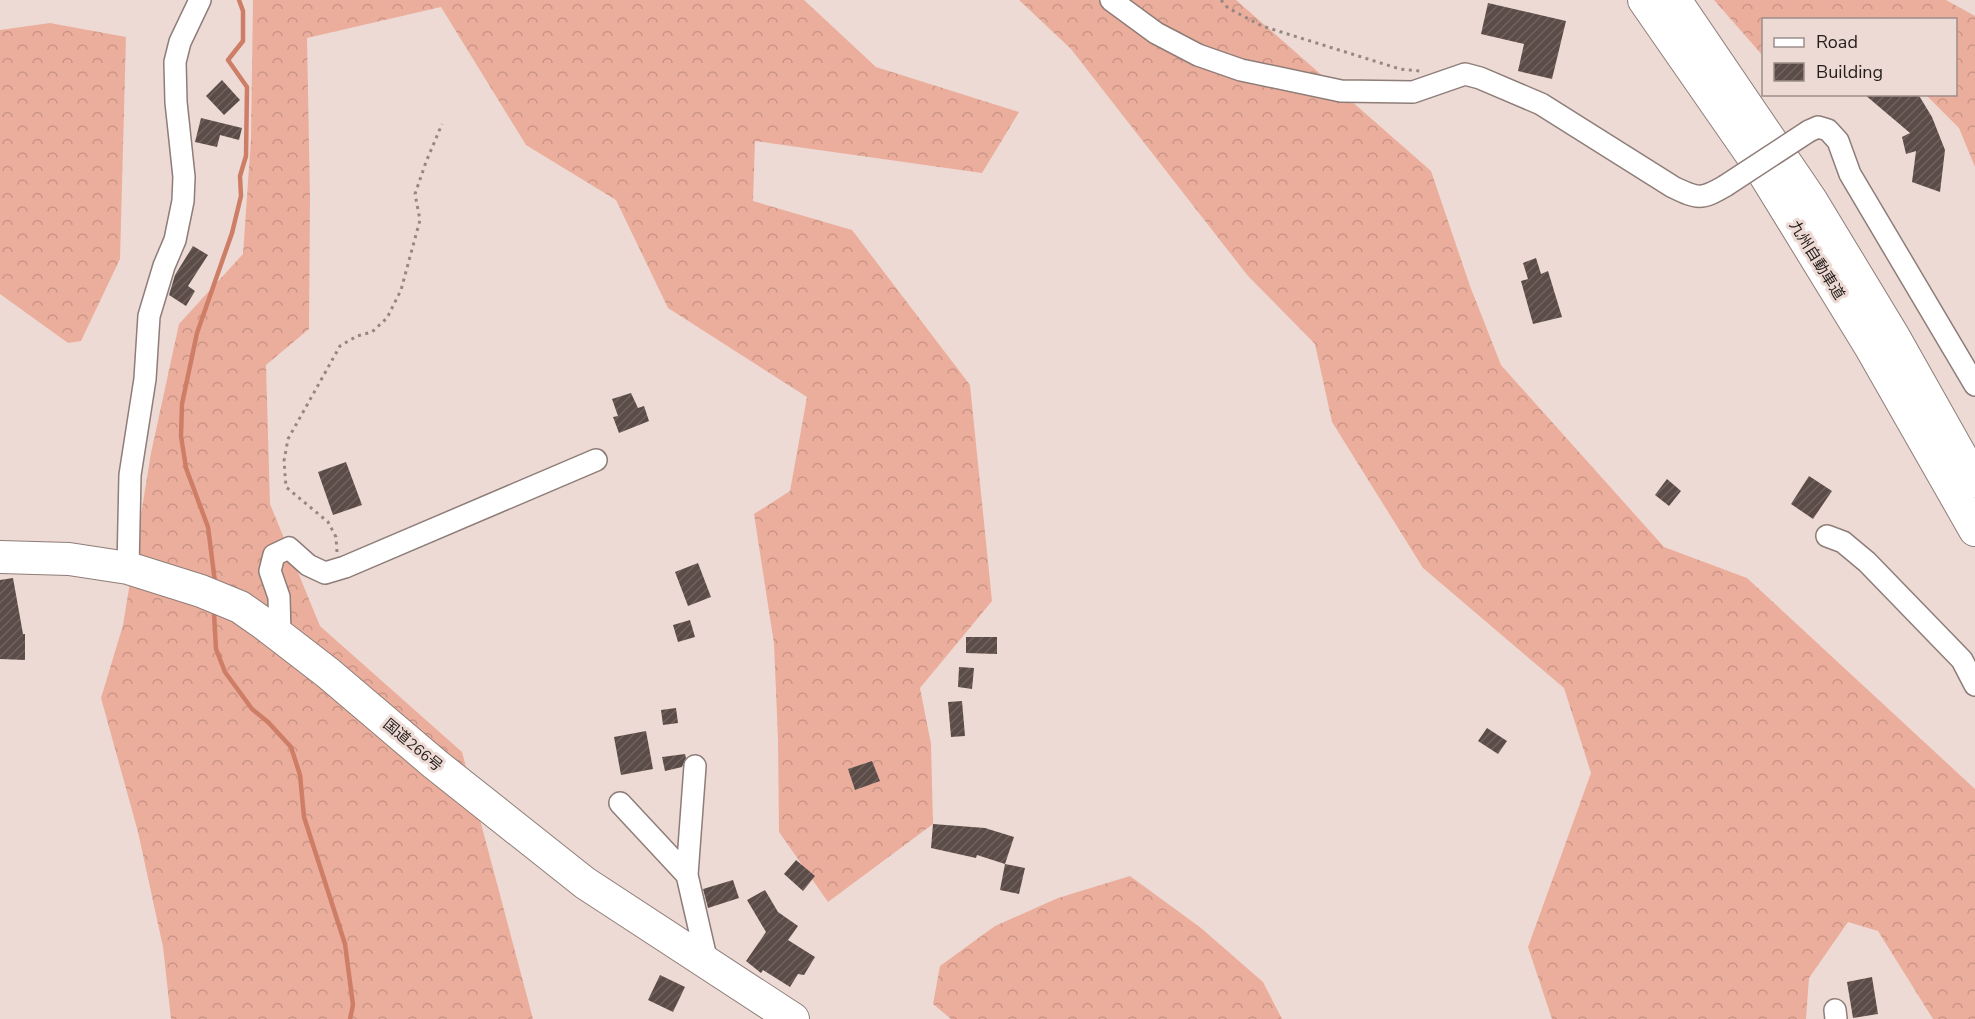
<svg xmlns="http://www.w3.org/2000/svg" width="1975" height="1019" font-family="'Nunito Sans','Noto Sans JP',sans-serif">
	<defs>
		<pattern id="forest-crowns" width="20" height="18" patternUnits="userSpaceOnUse" patternTransform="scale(1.5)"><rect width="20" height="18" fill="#ecae9c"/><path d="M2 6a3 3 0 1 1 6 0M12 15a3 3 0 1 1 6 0" fill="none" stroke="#ca9586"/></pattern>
		<pattern id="building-hatch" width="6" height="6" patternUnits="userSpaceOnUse" patternTransform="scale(1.5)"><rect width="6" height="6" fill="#5c4c48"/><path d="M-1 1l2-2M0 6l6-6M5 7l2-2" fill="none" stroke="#6f625f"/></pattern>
	</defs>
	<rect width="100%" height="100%" fill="#eddad4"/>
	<path fill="url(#forest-crowns)" d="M253,0H804L876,67L1019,112L982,173L755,141L753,201L852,230L970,385L992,601L920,688L931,744L933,824L828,902L779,832L778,739L774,644L754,514L790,491L807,397L668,308L616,200L526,145L441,7L307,38L310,198L309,329L266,365L270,504L320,626L462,752L533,1019H171L163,947L138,832L101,698L123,625L151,453L179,324L243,254L251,138Z
		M1019,0H1236L1431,171L1470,286L1501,365L1664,547L1747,578L1975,789V1019H1933L1878,931L1848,922L1809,978L1806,1019H1552L1528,947L1591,773L1564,688L1423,568L1332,422L1315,344L1248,276L1071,49Z
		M1714,0H1946L1975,16V167L1959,128L1926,95L1956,94V20H1764L1763,56Z
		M50,23L126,37L120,259L81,341L68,343L0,294V30Z
		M1130,876L1201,928L1263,982L1282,1019H951L933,1004L940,966L995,926L1058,898Z"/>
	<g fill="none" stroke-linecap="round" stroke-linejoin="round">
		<path stroke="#ce7e67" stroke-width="4.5" d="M215,582L208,527L186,468L181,436L182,404L197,333L232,233L241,196L240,176L246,156L247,87L228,60L243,41V11L239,0
			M214,613L216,649L225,672L252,709L268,722L291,747L300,775L304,817L345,944L353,1005L350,1019"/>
	</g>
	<path fill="url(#building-hatch)" d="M1488,3L1566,21L1552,79L1518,71L1524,44L1481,34Z
		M222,80L240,100L224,115L206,96Z
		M1864,94H1918L1932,117L1945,150L1940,192L1912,182L1916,151L1906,154L1902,137L1910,133Z
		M201,118L242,128L239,140L220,135L217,147L195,142Z
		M193,246L208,255L188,286L195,291L186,306L169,295L175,275Z
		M1536,258L1541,274L1548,271L1562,317L1533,324L1521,281L1528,279L1523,263Z
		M631,393L638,408L644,406L649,421L619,433L613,417L618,416L612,399Z
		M346,462L362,505L333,515L318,472Z
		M1809,476L1832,491L1813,519L1791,504Z
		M1667,479L1681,491L1669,506L1655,495Z
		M698,563L711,597L688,606L675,572Z
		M13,578L23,634H25V660L0,659V580Z
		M690,620L695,637L678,642L673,625Z
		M966,637H997V654L966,653Z
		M959,667L974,668L972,689L958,687Z
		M962,701L965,736L951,737L948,702Z
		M676,708L678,723L663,725L661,710Z
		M1487,728L1507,741L1498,754L1478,741Z
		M646,731L653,769L621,775L614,737Z
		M685,754L686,758L682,767L665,771L662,757Z
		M872,761L880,781L855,790L848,769Z
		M933,824L985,828L1014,837L1005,864L977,855L976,858L931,848Z
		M796,860L815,876L803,891L784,874Z
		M1005,864L1025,868L1019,894L1000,890Z
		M733,880L739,898L708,908L703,889Z
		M765,890L778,912L798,926L788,940L815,957L804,975L798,974L790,987L763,970L761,973L746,961L766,932L747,900Z
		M660,975L685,987L673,1012L648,1000Z
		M1872,977L1878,1014L1853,1018L1847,982Z"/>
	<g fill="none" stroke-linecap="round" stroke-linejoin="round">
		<g stroke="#8e7d78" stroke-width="24">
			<path id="minor" d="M1111,0L1156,33L1198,55L1241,70L1341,91L1413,92L1465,74L1480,78L1541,104L1673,187C1698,199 1701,200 1725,186
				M1809,131L1818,127L1828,130L1838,141L1850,174L1975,385
				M1827,536L1843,542L1867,562L1962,660L1975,685
				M128,568L130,475L145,379L149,316L164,266L175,240L183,201L184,177L176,102L175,62L180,42L200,0
				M280,635L279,597L270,571L274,555L289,548L308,565L325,573L345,567L596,460
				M695,766L687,875L620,803L687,875L707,962
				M1835,1010L1836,1019"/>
		</g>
		<g stroke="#8e7d78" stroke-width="34">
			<path id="highway" d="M1644,0L1760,167L1870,346L1975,530
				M1675,0L1811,200L1894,337L1975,481
				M0,557L69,559L128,568L201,591L240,607L267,626L328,673L435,764L585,883L793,1019"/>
		</g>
		<path stroke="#958783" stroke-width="3" stroke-dasharray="3 4.5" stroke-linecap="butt" d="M1221,0L1228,8L1262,26L1400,69L1420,71
			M337,552L336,537L328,522L286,487L284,461L288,439L340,346L357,336L372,332L387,318L401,290L420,220L415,194L426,162L442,124"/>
		<use href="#minor" stroke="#fff" stroke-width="21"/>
		<use href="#highway" stroke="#fff" stroke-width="32"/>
		<g stroke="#8e7d78" stroke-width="24" stroke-linecap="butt">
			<path id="minor-bridge" d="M1725,186L1809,131"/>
		</g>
		<use href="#minor-bridge" stroke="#fff" stroke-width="21"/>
	</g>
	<g text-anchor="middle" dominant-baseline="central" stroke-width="6" stroke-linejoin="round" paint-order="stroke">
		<g font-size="15" fill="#241d1b" stroke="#eddad4">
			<text transform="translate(1817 260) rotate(58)">九州自動車道</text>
			<text transform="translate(413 745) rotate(40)">国道266号</text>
		</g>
	</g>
	<rect x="1762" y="18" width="195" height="78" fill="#eddad4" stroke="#9d8e8a" stroke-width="1.5"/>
	<rect x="1774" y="38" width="30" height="9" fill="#ffffff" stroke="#9d8e8a" stroke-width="1.5"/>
	<text x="1816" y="48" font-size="18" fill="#241d1b">Road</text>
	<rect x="1774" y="63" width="30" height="18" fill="url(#building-hatch)" stroke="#9d8e8a" stroke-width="1.5"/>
	<text x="1816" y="78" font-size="18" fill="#241d1b">Building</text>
</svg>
